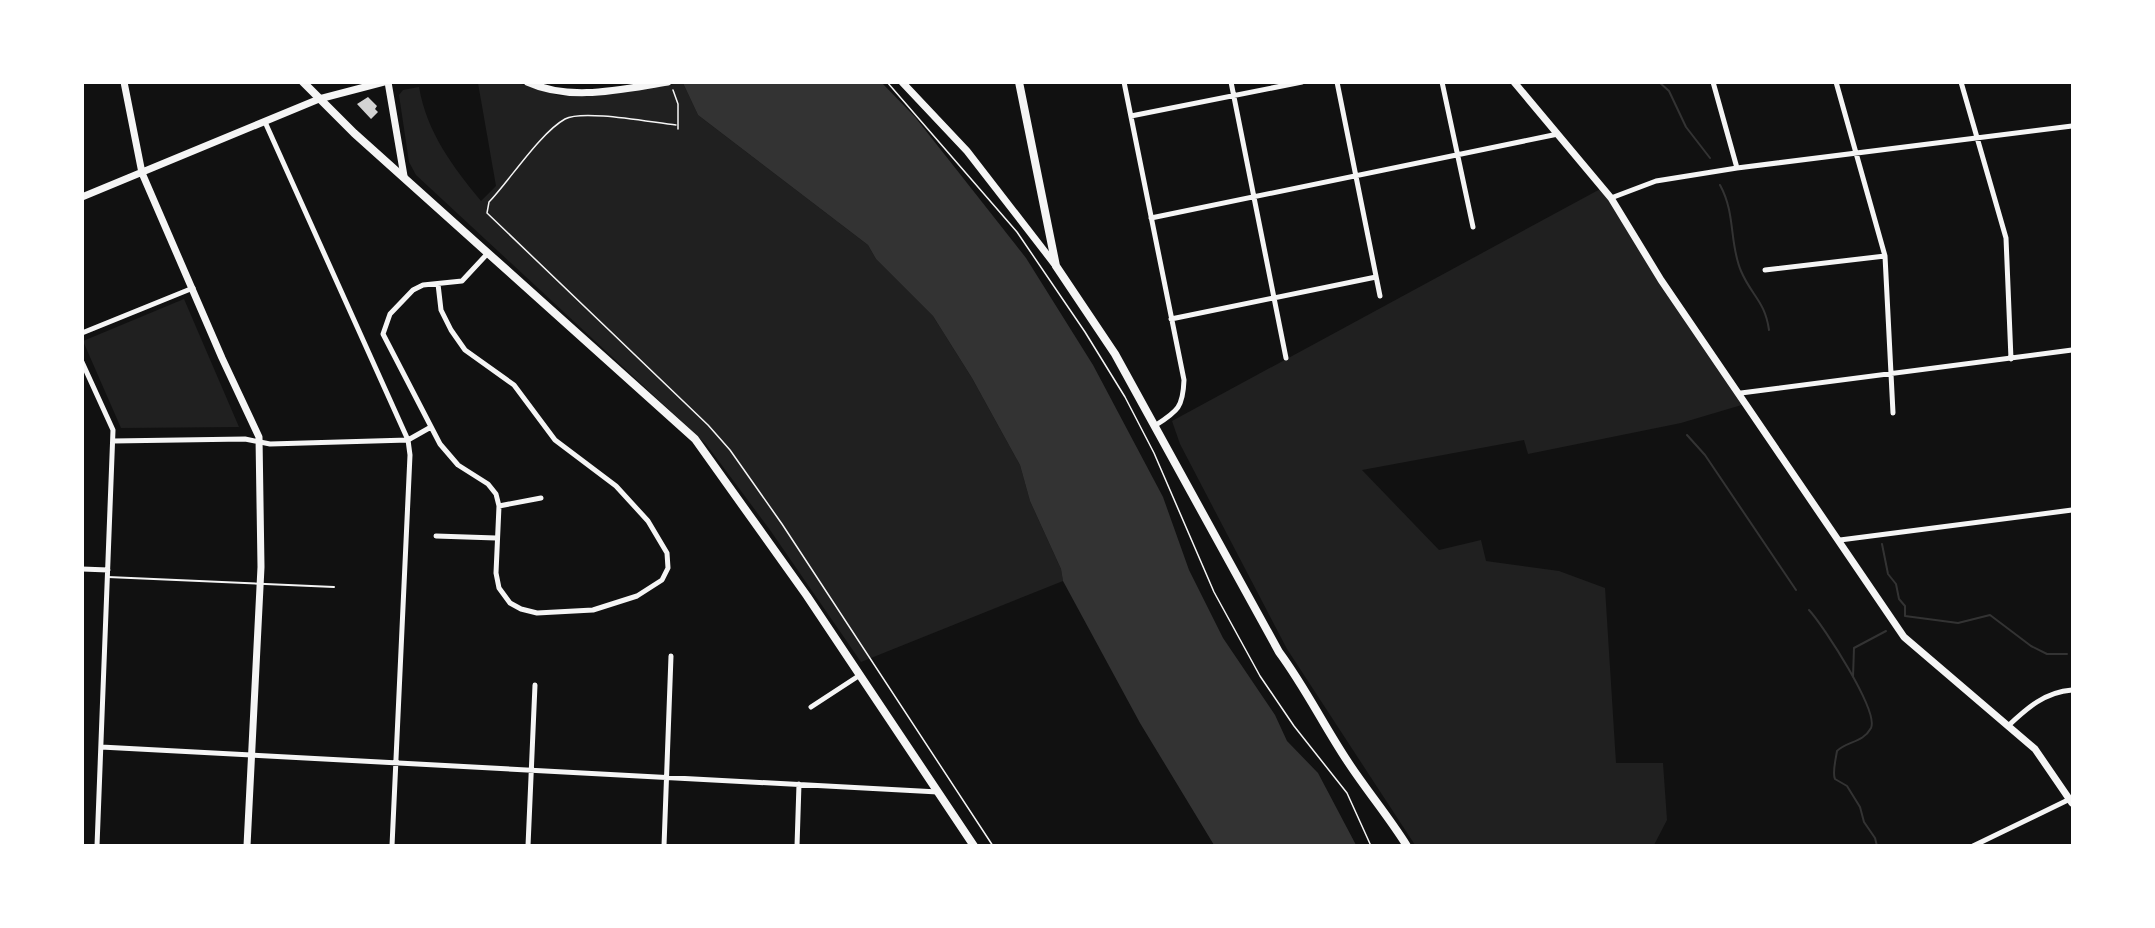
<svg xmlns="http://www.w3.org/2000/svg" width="2155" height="928" font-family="'Space Grotesk',sans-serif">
	<rect width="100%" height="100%" fill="#111"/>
	<path fill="#202020" d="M478,83H518L560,96L683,83L698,115L868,245L876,259L933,316L972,378L1020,465L1030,501L1061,569L1063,581L861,662L770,530L706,444L416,175L409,162L399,95L403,90L419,87C427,133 453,167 481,201L496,186Z
		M1604,187L1745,404L1681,423L1528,454L1524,440L1362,470L1439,550L1481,540L1486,561L1559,571L1605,588L1616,763H1663L1667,820L1654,845H1415L1287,649L1180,444L1172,421Z
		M184,299L239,427L121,428L83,341Z"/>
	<path fill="#333" d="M683,83H882L915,117L1026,258L1093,365L1163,497L1189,570L1223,638L1275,715L1287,741L1318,773L1356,845H1214L1140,723L1063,581L1061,569L1030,501L1020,465L972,378L933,316L876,259L868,245L698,115Z"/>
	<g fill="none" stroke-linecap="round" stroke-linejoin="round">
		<path stroke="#333" stroke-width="2" d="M1659,82L1669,91L1686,127L1710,158
			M1720,185C1736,214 1729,243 1741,271C1751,295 1765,301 1769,330
			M1687,435L1705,455L1796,590
			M1882,544L1888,574L1896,584L1899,599L1905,606V616L1958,623L1990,615L2031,646L2047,654H2067
			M1809,610C1823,625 1879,711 1871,728C1863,743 1847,741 1837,751C1836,758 1832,773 1835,779L1847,786L1860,807L1864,822L1875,838L1877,846
			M1853,677L1854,648L1886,631"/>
	</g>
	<path fill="#d3d3d3" d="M368,97L377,106L375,109L378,112L371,119L357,104Z"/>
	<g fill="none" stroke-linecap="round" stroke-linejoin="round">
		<path stroke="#f5f5f5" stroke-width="1.5" d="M887,82L1017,232L1085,332L1125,397L1154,453L1214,592L1260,676L1294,726L1347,793L1371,846
			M673,90L678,104V129
			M676,125C654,123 583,109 565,119C540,133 510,180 489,202L487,213L708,425L730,450L782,524L993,846"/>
		<path stroke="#f5f5f5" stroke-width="2" d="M108,577L334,587"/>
		<path stroke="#f5f5f5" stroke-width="5" d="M1124,82L1184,380C1183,407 1178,411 1156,425
			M1231,82L1286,358
			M1337,82L1380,296
			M1442,82L1473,227
			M1713,82L1737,168
			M1836,82L1885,256L1893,413
			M1961,82L2006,238L2011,359
			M1131,116L1302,82
			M265,122L408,440L410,455L392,846
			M1611,198L1656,181L1737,168L2072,126
			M1151,218L1558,134
			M1765,270L1885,256
			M438,284L441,310L451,330L465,350L514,385L555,440L616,486L648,521L667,553L668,568L662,580L637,596L593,610L537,613L521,609L510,603L499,588L496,573L499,506L496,494L488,484L458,465L440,444L383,334L390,314L413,290L423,285L462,281L488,253
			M1171,319L1376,277
			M82,333L193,288
			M82,362L113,430L97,846
			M1741,393L2072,350
			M113,441L245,439L270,444L408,440L431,427
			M499,506L541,498
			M436,536L496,538
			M1840,540L2072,510
			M82,569L108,570
			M811,707L860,675
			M2008,726C2027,708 2045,692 2072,690
			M101,747L938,792
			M528,846L535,685
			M664,846L671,656
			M797,846L799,784
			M1973,846L2070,799"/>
		<path stroke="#f5f5f5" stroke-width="7" d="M124,82L142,173L222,358L259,437L261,567L247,846
			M388,82L404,176
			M527,82C571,102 622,89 668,82
			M902,82L967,151L1056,266
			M1514,82L1611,198L1661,280L1904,637L2035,749L2072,803
			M82,197L319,99L384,82"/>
		<path stroke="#f5f5f5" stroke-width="8" d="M1019,82L1056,266L1115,354L1279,652C1305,687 1324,726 1348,762C1367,791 1389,817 1407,846"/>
		<path stroke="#f5f5f5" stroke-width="8" d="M303,82L354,133L695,439L807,596L974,846"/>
	</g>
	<rect width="2155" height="928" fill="none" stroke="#ffffff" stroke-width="168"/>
</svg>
